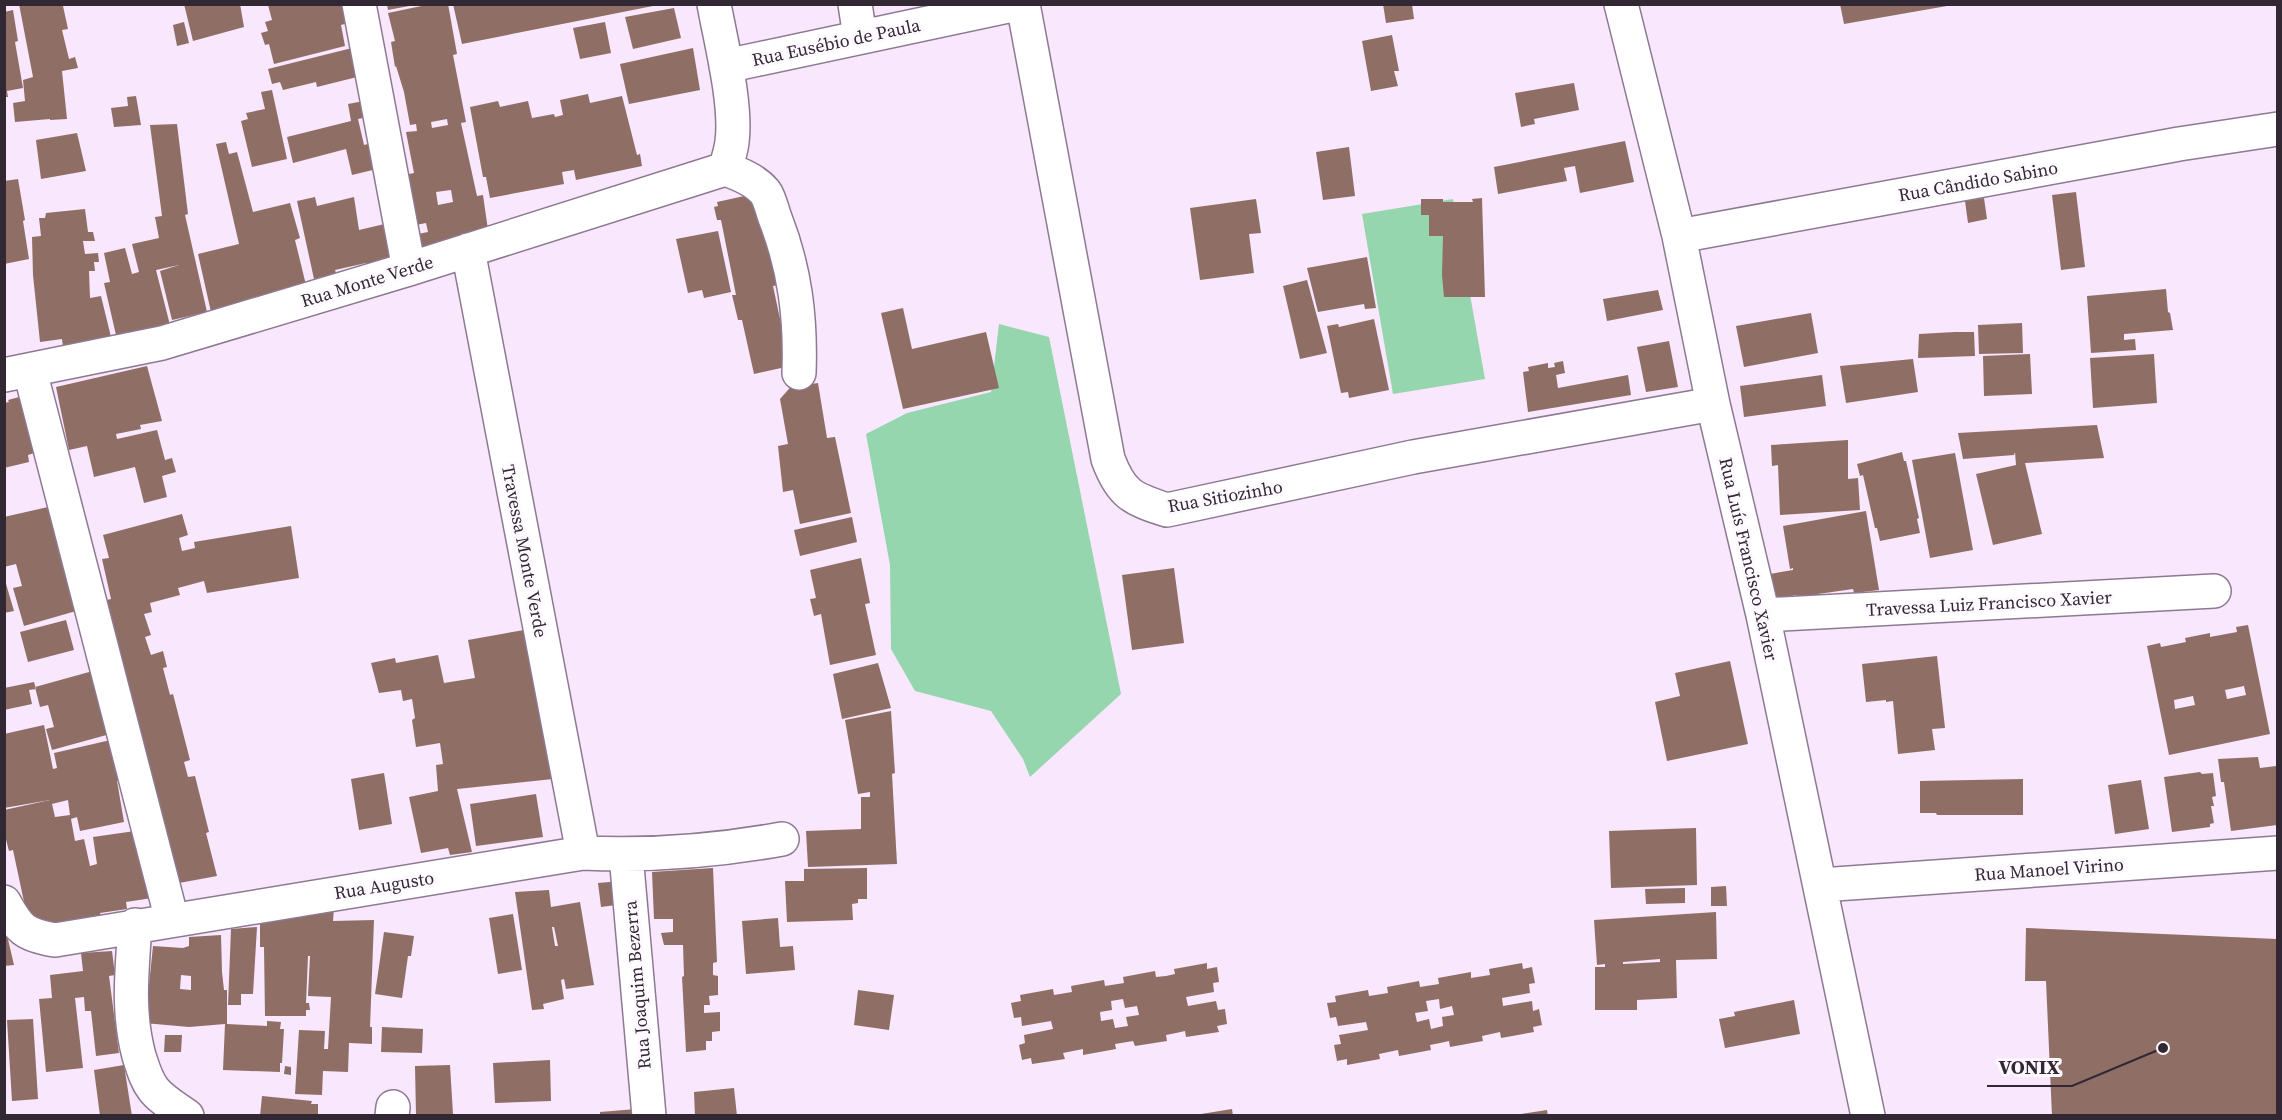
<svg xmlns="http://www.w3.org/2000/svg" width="2282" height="1120" font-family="'Source Serif 4',serif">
	<rect width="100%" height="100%" fill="#f9e7fd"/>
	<path fill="#95d6ae" d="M1453,199L1485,379L1393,394L1362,214Z
		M999,324L1049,337L1121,694L1030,777L1023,759L991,711L915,691L891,649L890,565L866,434L907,413L991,392Z"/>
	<path fill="#8f6e66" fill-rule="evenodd" d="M19,4L63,6L68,29L62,30L69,59L75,57L78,68L62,71L67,119L50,120V119L15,122L13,103L25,101L23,80L33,77Z
		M184,4H240L244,27L193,41Z
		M387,4H409V6L388,10Z
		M431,4H448L457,54L453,55L466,122L461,123L477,196L483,195L488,230L422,249L418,234L428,232L426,223L416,225L404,175L414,173L406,132L417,131L416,124L410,125L404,92L396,66L395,67L391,42L395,41L388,13ZM447,119L448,125L432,128L431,122ZM451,190L453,202L438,205L436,192Z
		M453,4H653V6L462,44Z
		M1383,4H1412L1414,19L1386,23Z
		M1840,4H1947V6L1844,24Z
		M268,5H356L359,20L341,25L345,46L274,64L269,44L265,45L261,33L268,31L265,22L272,20Z
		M674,8L681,38L633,49L625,17Z
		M13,10L18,41L15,42L23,88L7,91L8,97H4V12Z
		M184,22L189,43L177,46L173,25Z
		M605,22L611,53L580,59L573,28Z
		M1392,35L1399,71H1394L1398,86L1371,91L1362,41Z
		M360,46L365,75L317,87L316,82L283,90L280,82L272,84L268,69Z
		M693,48L700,90L629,104L620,64Z
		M1574,83L1579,110L1534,119L1535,124L1521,127L1515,93Z
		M272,90L287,159L252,167L241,121L248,119L246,113L265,109L261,92Z
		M588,94L590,103L622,96L637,155L640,154L642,166L576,180L574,170L562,172L564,184L490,198L486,177H483L470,107L498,101L500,107L528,101L532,118L554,114L555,117L563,115L560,100Z
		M136,96L141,125L114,127L111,108L128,106L127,97Z
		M369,100L372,116L358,119L364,145L376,142L381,168L352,175L346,149L293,163L287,137L351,121L348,104Z
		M177,124L188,214L185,215L207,312L172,320L160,271L179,265L156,270L170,325L116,335L104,283L110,282L104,253L125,248L132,274L139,272L132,244L159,238L155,217L162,216L150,125Z
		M77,133L86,171L41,179L36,140Z
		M1625,141L1634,182L1580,193L1575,166L1564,168L1567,181L1498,194L1494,167Z
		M226,142L229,154L237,152L253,212L290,203L300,238L295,240L306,285L211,312L198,254L239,244L216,144Z
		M1349,147L1355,196L1323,200L1316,152Z
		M18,179L25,220L23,221L29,259L4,264V181Z
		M2076,192L2085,267L2061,270L2052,195Z
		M758,193L780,285L773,286L790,366L754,374L742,320H738L732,295H736L721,220H717L714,207L718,206L717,202Z
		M315,197L317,206L354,197L359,230L393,222L402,256L366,265V263L335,270L336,273L314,279L297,201Z
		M1482,198L1485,297H1444L1442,275L1443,236H1429V215H1421V199H1443V202H1473L1472,199Z
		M1984,198L1987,219L1968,223L1965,201Z
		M1256,199L1261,233L1249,234L1254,273L1200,280L1190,208Z
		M85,209L88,232H93L95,241H83L85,254L98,253L99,262H94L95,271H89L90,298L101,296L111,337L63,347L62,339L40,342L33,275L32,237L41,236L39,218H45L46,213Z
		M718,231L731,292L704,298L702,290L688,293L676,239Z
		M1367,257L1376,308L1365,309L1364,304L1318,312L1307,268Z
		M1307,280L1327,353L1300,359L1283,286Z
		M2166,289L2168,312L2170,313L2173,330L2124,334V340L2135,339L2136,350L2091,353L2087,296Z
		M1658,290L1663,310L1607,321L1603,299Z
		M903,308L912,349L986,332L999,388L903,409L881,313Z
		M1811,313L1818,353L1744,367L1736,326Z
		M1374,319L1389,390L1349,398L1348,392L1341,393L1327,326L1338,324L1339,327Z
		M2022,323L2023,353L1979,354L1978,325Z
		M1955,332H1974L1975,356L1918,358L1919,334Z
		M1669,341L1678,387L1646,392L1637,347Z
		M2030,354L2032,394L1984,396L1983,356Z
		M2154,354L2157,403L2093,408L2090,358Z
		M1913,359L1918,392L1846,403L1840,366Z
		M1563,361L1565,373L1556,375L1558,388L1628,375L1631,395L1528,412L1523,372L1529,371L1528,367L1548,363V368L1555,367L1554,363Z
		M147,366L162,421L140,425L141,429L116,434L117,439L157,430L165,460L172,458L176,472L162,476L167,497L144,503L135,467L94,477L87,446L69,450L56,387Z
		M1822,375L1826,406L1744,417L1740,386Z
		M795,382L799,386L818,383L827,438L835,437L851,513L800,524L793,490L783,492L778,446L788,444L780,399Z
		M23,396L37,452L28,455L29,462L4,468V403L9,402L8,400Z
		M2097,425L2104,458L2025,463L2042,534L1993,545L1976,474L2016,465L2015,452L2014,455L1963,459L1958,433Z
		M1848,440V479L1858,478L1860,510L1780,515L1778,465L1772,466L1771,445Z
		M1902,452L1904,461H1906L1919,518L1917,519L1920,533L1880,541L1877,528H1875L1863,475L1860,476L1857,464Z
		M1955,453L1973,550L1930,558L1912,460Z
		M48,507L59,554L67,551L76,611L24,626L13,588L22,586L16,564L4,567V517Z
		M1866,511L1879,590L1854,593L1853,589L1818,594L1819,596L1797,599V595L1774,599L1770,574L1793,570V568L1790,569L1783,526Z
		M182,514L188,535L179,538L182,551L195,548L194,542L291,526L299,578L207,593L204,581L178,588L180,595L150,603L152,612L144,614L151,635L145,637L151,655L163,651L167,667L163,668L170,695L173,694L190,760L184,762L188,777L195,776L209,832L206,833L217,876L179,883L98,602L111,599L102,559L109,558L103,535Z
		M852,517L857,542L800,556L794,530Z
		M861,558L870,603L865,604L876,655L830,665L821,614L814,616L810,599L816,598L810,570Z
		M1174,568L1184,643L1132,650L1122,575Z
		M4,577L14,611L4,613Z
		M66,620L74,650L28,662L20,632Z
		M2248,625L2270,734L2169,755L2147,646L2160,643L2161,647L2186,642L2185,638L2210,633V637L2237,632L2236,627ZM2244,686L2246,695L2227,699L2225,690ZM2193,696L2195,705L2175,709L2174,700Z
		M524,630L553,779L457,789L472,852L450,855L448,848L421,853L409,797L438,791L436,765L443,764L440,743L416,747L412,720L415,718L412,699L403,701L401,690L379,693L371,663L395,658L396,663L438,655L444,683L475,678L468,640Z
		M1937,656L1945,728L1932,729L1935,750L1898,754L1893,701L1886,702V700L1866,702L1862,664Z
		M1730,661L1748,744L1667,761L1655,702L1680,696L1675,673Z
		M878,663L891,708L842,719L833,674Z
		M100,669L121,731L52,750L46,729L54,727L48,705L40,707L35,687Z
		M34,682L36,689L29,690L32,704L4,710V688Z
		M891,711L895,773L892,774L897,864L808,867L806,831L861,829V797H870V792L858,794L845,720Z
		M44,725L53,769L57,768L54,753L115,739L126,779L117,781L124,822L80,831L77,817L71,819L75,841L84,839L90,866L97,864L93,837L142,830L152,898L126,902L127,909L100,913L101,917L30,930L13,850L9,851L4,832V810L50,800L4,808V734ZM68,800L70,815L55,817L52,804Z
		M2258,757L2260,768L2276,766L2277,825L2231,831L2224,782H2221L2218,759Z
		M2200,772L2202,774L2213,773L2216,796L2212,797L2214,806H2211L2214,823L2210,824V827L2172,832L2164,777Z
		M384,773L392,824L359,830L351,779Z
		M2023,779V815H1937L1936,813H1920V781Z
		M2141,780L2149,829L2115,834L2108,785Z
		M536,794L543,837L476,846L470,804Z
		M1696,828L1697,885L1611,888L1609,831Z
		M713,868L717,962L713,963V975L718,976V995L709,996L710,1005H704V1013L720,1012V1031L712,1032V1041H706V1050L686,1052L682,977L684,976L683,945H664L661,933L673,932V919H654L652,872Z
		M867,868V899H858V903L852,904L853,920L787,922L785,881H804V869Z
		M621,881L616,905L601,907L598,883Z
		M1726,886L1727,906H1711V887Z
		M1685,888V903L1646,904L1645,889Z
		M549,890L551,907L580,902L594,985L566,989L564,979L561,980L564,999L543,1004L544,1009L532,1010L515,892ZM552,927H554L558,946H555Z
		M334,907L333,921L374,920L370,1027H372V1044L349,1043L348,1072L323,1071L322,1095L295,1094L299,1030L325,1031L324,1049H328L331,997L308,996L310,956H308L306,1003H309L310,1010H306V1016H265L264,947H260V923Z
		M1716,912L1717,959L1676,960L1677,998L1637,1000V1010H1595V967H1605V964L1597,965L1594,920ZM1660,959V962L1623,964V962Z
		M513,914L522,970L498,974L489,918Z
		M778,918L780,947L793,946L795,970L746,974L742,921Z
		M4,922L14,965L4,966Z
		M257,927L253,994H241V1005H228L231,929Z
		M2026,928L2277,939V1116H2052L2046,981H2025Z
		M384,932L414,936L411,956H408L402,998L375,994Z
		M221,935L222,972L224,990H227V1024L267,1026V1021L281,1022L280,1029H284L282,1063H280V1072L223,1070L225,1024L189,1027L144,1023L146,985H149L153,946L183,948L189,946V937ZM181,975L191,976V990L180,989Z
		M112,951L115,975L109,976L119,1053L96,1056L91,1011H85L84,997L75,998L83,1068L46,1072L39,999L52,998L50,975L83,971L81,953Z
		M1207,963V969L1217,967L1219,982L1213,983L1214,992L1186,997L1188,1006L1216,1001L1218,1010L1225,1009L1227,1024L1217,1026L1219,1032L1186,1037L1185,1031L1176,1033L1166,1035L1167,1041L1135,1046L1133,1041L1115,1044L1116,1049L1083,1055V1049L1063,1053L1065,1059L1032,1064L1031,1058L1022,1060L1019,1045L1025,1043L1024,1035L1053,1029L1051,1021L1022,1026L1021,1017L1014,1018L1011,1003L1021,1001L1020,995L1053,989L1054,995L1072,992L1071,986L1104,980L1105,986L1124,983L1123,977L1155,971L1156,977L1166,976L1175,974L1174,969ZM1123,999L1125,1008L1137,1006L1139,1015L1126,1017L1128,1026L1115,1028L1113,1019L1101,1021L1100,1012L1112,1010L1111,1001Z
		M1522,963L1523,969L1532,967L1535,983L1529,984L1530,993L1502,998L1503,1006L1532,1001L1533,1011L1539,1009L1542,1025L1533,1027L1534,1032L1501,1038L1500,1032L1482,1036L1483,1041L1450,1047L1449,1041L1440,1043L1430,1045L1431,1050L1399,1056L1398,1050L1379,1054L1380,1059L1347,1065V1059L1337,1061L1334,1045L1341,1044L1339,1035L1368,1030L1366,1022L1338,1026L1336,1017L1330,1018L1327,1003L1336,1002L1335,996L1368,990L1369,996L1388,993L1387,987L1419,981L1420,987L1439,984L1438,978L1471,972V978L1490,975L1489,969ZM1439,999L1440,1009L1452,1006L1454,1015L1442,1017L1443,1026L1431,1029L1429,1019L1417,1022L1415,1013L1428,1011L1426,1001Z
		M858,990L894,995L889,1030L854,1025Z
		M1794,1000L1800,1034L1725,1048L1719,1019L1735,1016L1734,1012Z
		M33,1019L38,1099L12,1101L7,1020Z
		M382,1027L423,1029L422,1053L381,1052Z
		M165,1035H182L181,1052H164Z
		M550,1060L551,1101L495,1103L493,1063Z
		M124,1065L132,1116H100L94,1070Z
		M450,1065L453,1114L416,1116L415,1066Z
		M285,1066L291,1067V1075L284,1074Z
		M734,1088L737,1116H695L694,1092Z
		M262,1096L312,1101L311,1104H318V1116H260Z
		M636,1109L637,1116H600V1112Z
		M1232,1109L1233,1116H1201V1114Z
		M1547,1110L1548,1116H1521V1114Z"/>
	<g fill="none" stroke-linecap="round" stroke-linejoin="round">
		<g stroke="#8e7993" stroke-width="36">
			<path id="minor" d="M359,4L409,269
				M714,4C721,43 737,104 732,142C731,151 728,160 725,169C740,174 755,180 765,192C770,199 772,210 775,218C795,269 801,318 799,373
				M855,4L860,37
				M1023,4L1108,459C1121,494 1132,499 1167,510L1413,457L1713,404
				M1621,4L1679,236L1713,404L1763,615L1868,1116
				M726,66L1017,4
				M1679,236L2179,144L2278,129
				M468,250L583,853
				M30,371L172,920
				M4,375L162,343L409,269L725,169
				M1763,615L2214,591
				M626,855L649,1116
				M1821,885L2278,853
				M4,902C19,929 24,935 55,940L583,853C650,856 716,851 782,839
				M135,925C132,970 127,1012 139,1056C143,1068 146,1080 154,1090C163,1101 176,1108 187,1116
				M392,1116L393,1107"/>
		</g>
		<use href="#minor" stroke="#fff" stroke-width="33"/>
	</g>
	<g text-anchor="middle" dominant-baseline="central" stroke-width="6" stroke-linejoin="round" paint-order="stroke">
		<g font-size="18" fill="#312833" stroke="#fef9ff">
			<text transform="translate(836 42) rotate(-12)">Rua Eusébio de Paula</text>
			<text transform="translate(1978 181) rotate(-10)">Rua Cândido Sabino</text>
			<text transform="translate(367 281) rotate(-17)">Rua Monte Verde</text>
			<text transform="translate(1225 496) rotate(-10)">Rua Sitiozinho</text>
			<text transform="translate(525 551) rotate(79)">Travessa Monte Verde</text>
			<text transform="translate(1749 559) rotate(77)">Rua Luís Francisco Xavier</text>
			<text transform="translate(1989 603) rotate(-3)">Travessa Luiz Francisco Xavier</text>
			<text transform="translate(2049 869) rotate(-4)">Rua Manoel Virino</text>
			<text transform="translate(384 885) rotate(-9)">Rua Augusto</text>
			<text transform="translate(637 985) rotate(-95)">Rua Joaquim Bezerra</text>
		</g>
	</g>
	<path fill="none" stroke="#312833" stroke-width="2" d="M2163 1048L2072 1086H1987"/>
	<circle fill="#312833" stroke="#fef9ff" stroke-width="2" cx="2163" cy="1048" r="6"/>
	<g font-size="20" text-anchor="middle" font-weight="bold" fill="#312833" stroke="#fef9ff" stroke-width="6" stroke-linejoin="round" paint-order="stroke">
		<text x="2029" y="1074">VONIX</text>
	</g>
	<rect width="2282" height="1120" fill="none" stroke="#312833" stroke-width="12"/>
</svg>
